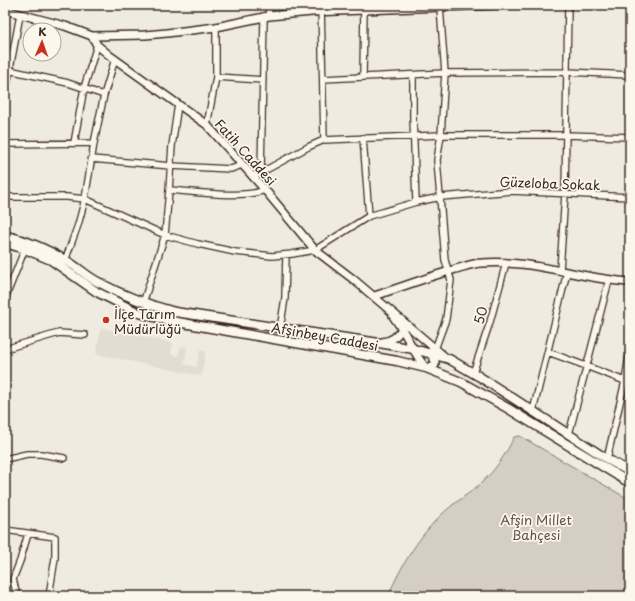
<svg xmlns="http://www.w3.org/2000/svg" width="635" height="601" font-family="'Playpen Sans',sans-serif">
	<rect width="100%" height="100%" fill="#f0ebe0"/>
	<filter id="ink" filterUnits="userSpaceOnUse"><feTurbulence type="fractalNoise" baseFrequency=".025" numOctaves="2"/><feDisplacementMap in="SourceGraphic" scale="8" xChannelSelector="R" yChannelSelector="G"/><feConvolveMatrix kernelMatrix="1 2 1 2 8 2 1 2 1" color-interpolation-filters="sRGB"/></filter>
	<g filter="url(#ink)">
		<path fill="#e2dcd1" d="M101,328L173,343L171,354L178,356L181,346L187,347L184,364L196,367L200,350L206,351L201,376L96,354Z"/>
		<path fill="#d5cec3" stroke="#887c70" d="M520,436L630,500V577L623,596H388C401,566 418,537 442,514C453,503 468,495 480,484C495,471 506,454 514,437Z"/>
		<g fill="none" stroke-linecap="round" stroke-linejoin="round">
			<g stroke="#3b2a1e" stroke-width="8">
				<path id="minor" d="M268,5L269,16
					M321,5L324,140
					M9,70L68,83L104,95
					M413,75V117L416,202
					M216,77L263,80
					M363,77L364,9
					M323,79L445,73L567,72L630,75
					M5,95L20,15
					M207,125L216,77V27
					M363,138L369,216
					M74,143L84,88L97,45
					M5,144L94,143
					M92,159L171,166L231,169L242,165
					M261,172L264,16
					M253,177L308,147L324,140L441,135H566L630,137
					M169,190C196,192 242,199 265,190
					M5,197H67L85,199L165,235L198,244L235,252L272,256L292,254L315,250L369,216L416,202L441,197L512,191L630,197
					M69,262L66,258L78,225L85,199L94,143L104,95L115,59
					M560,270L565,194L568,5
					M5,299L26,246
					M143,303L165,235L169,190L172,146L178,104
					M280,329L285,298L286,255
					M5,349L59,333L85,335
					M435,349L446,319L451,280L445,260L437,160L441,135L445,73L440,7
					M548,352L586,366L630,383
					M473,373L490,322L506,263
					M533,411L567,272
					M569,434L609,280
					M5,459L27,454H41L64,458
					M607,459L625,381L630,349
					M5,530L55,537V558L49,596
					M17,596L13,579L20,561L28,534"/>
			</g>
			<g stroke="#3b2a1e" stroke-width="10">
				<path id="tertiary" d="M5,10L65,26L92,36L97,45L109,55L207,125L265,190L315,250L353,279L445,357
					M92,36L145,35L167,33L216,27L269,16L312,12L494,5
					M375,296C401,287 428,277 456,269C464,267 473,263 482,263C532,259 581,279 630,282
					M402,329C410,342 416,357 426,368L435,365V361L430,352
					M382,342C392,341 396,337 402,329L393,316"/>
			</g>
			<g stroke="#3b2a1e" stroke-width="11">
				<path id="secondary" d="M5,236C28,240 50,251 70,263C80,269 89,278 100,283C124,296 149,305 175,312L379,343L414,349L449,359L480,377L607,459L630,472
					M5,243L25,249L51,260L97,292L139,313L166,320L397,361L426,368L461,382L509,409L630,483"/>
			</g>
			<use href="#minor" stroke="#fbf7ec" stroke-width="5.5"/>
			<use href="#tertiary" stroke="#fbf7ec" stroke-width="7"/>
			<use href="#secondary" stroke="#fbf7ec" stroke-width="8"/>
		</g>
	</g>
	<circle fill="#c8321e" stroke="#fbf7ec" stroke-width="1.5" cx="106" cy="320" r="4"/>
	<g text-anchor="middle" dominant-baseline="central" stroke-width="3.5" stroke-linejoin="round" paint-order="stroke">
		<g font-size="13" fill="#3b2a1e" stroke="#fbf7ec">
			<text transform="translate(246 152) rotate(48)">Fatih Caddesi</text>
			<text transform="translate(550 183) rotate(2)">Güzeloba Sokak</text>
			<text transform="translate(480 315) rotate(-73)">50</text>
			<text transform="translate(325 336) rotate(10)">Afşinbey Caddesi</text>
		</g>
		<g font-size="13" fill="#3b2a1e" stroke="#fbf7ec" text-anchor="start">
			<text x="114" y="313">İlçe Tarım<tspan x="114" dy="15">Müdürlüğü</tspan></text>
		</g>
		<g font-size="13" fill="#625347" stroke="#fbf7ec">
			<text x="536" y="519">Afşin Millet<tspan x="536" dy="15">Bahçesi</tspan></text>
		</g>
	</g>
	<rect width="635" height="601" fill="none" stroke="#fbf7ec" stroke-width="20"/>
	<rect x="10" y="10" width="615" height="581" fill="none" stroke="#3b2a1e" stroke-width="1.5" filter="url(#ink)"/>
	<g transform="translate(42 42) rotate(2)"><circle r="19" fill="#fbf7ec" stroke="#aea59a"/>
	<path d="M0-3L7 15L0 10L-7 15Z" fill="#c8321e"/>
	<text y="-6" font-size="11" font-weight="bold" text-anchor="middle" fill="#3b2a1e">K</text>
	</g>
</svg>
